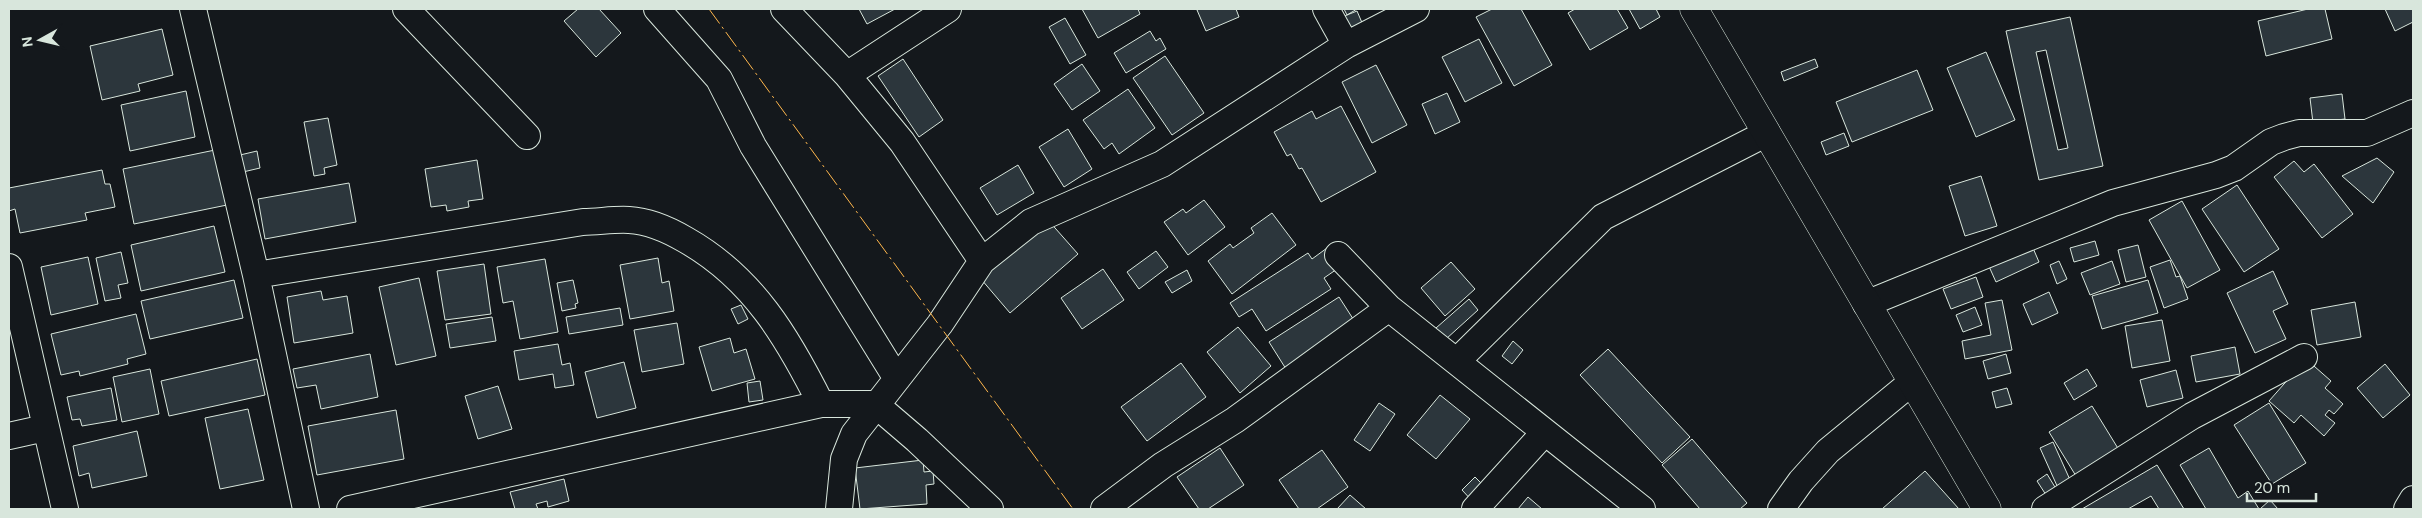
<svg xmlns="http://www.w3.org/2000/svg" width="2422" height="518" font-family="'DM Sans',sans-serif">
	<rect width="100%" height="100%" fill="#14181c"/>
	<path fill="#2c363c" stroke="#d8e6dc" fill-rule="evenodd" d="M578,9H599L621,33L596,57L564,21Z
		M859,9H895L867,24Z
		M1082,9H1138L1140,14L1098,38Z
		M1200,9H1236L1239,17L1206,31L1197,10Z
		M1344,9H1357L1347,15Z
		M1492,9H1521L1552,65L1514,86L1476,17Z
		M1575,9H1617L1628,28L1590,50L1568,13Z
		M1629,9H1656L1660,17L1640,29Z
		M2308,9H2325L2332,39L2266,56L2258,21Z
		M2385,9H2413V22L2395,31Z
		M1357,11L1363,25L1349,32L1342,17Z
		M2070,17L2103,166L2039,180L2006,31ZM2046,50L2068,148L2058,150L2036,52Z
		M1065,18L1086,55L1070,64L1049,27Z
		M162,29L173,75L138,84L140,91L102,100L90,46Z
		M1150,31L1156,41L1160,38L1166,49L1126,73L1114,53Z
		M1479,39L1502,83L1465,102L1442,57Z
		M1986,52L2015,120L1976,137L1947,68Z
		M1165,56L1204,113L1172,135L1133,78Z
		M903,59L943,120L919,137L878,76Z
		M1815,59L1818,67L1784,81L1781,72Z
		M1082,64L1100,91L1072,110L1054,84Z
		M1376,65L1407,125L1372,143L1342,82Z
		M1917,70L1933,110L1852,142L1836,102Z
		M1128,89L1155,128L1119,154L1112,143L1104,149L1083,120Z
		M186,91L195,137L130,151L121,105Z
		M1447,93L1460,122L1435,134L1422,104Z
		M2342,94L2345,119L2313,123L2310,98Z
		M1341,106L1376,172L1321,202L1302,168L1299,169L1291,154L1287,156L1274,132L1312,111L1316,119Z
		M328,118L337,165L324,168L325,174L314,176L304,122Z
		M1068,129L1092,169L1064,187L1039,147Z
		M1844,133L1849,146L1826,155L1821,142Z
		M215,150L227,205L134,224L123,169Z
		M257,151L260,168L243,172L240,155Z
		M2377,158L2394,172L2373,203L2342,176Z
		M477,160L483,199L468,201L469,207L447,211L446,205L431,207L425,169Z
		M2294,161L2304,172L2314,164L2353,214L2322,238L2274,177Z
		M1018,165L1034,193L997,215L980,188Z
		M102,170L105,184H110L115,207L85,213L87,220L20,233L15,209L9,211V188Z
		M1981,176L1997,226L1965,236L1949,186Z
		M349,183L356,222L265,239L258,199Z
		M2237,185L2279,249L2244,272L2202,209Z
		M1204,200L1225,227L1188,255L1164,222L1183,209L1186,213Z
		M2182,201L2220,270L2187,288L2149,220Z
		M1272,213L1296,245L1232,294L1208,261L1230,244L1233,248L1254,233L1251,228Z
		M1048,220L1078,254L1010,313L981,279Z
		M214,226L225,272L141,291L131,245Z
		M2030,241L2039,262L1996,282L1987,262Z
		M2095,241L2099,255L2074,262L2070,248Z
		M2138,245L2146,277L2126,282L2118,250Z
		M1327,248L1340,267L1324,278L1331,289L1266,331L1252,309L1239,317L1230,303L1308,253L1312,259Z
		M1156,251L1168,267L1139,289L1127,272Z
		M121,252L128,283L118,285L121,298L105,301L96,258Z
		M88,257L98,304L51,315L41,267Z
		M658,258L662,283L669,281L674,311L630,319L620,265Z
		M545,259L558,332L520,339L513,301L503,303L497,267Z
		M2170,260L2176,277L2180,276L2188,299L2164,308L2150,267Z
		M2059,261L2067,279L2057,284L2050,265Z
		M2112,261L2120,284L2090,295L2081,273Z
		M1451,262L1475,289L1445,316L1421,288Z
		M484,264L491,314L445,320L437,271Z
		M1103,269L1124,300L1082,329L1061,298Z
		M1187,270L1192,281L1172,293L1165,282Z
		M2273,271L2288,304L2273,311L2286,339L2255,353L2227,293Z
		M1976,277L1983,297L1951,309L1943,289Z
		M419,278L436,356L396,365L379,287Z
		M234,280L243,318L150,339L141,301Z
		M573,280L578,303L575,304L576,308L562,311L557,283Z
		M2148,280L2158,313L2102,329L2092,296Z
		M321,291L323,300L347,296L353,333L294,343L287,297Z
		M2049,292L2058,313L2032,325L2023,304Z
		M1339,297L1357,325L1286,369L1269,342Z
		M1469,299L1478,310L1446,339L1436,328Z
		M2002,300L2012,350L1965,359L1962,341L1991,335L1985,303Z
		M2355,302L2361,337L2317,345L2311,310Z
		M741,305L748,319L738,324L731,309Z
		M1975,307L1982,325L1963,332L1956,315Z
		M620,308L623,325L569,334L566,317Z
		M136,314L146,354L127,359L128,364L80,376L79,371L61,375L51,334Z
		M492,317L496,341L450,348L446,324Z
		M2162,320L2170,361L2132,368L2125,326Z
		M677,323L684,364L642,372L634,330Z
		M1238,327L1271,366L1240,393L1207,352Z
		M730,338L734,353L746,349L755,379L712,391L699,347Z
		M1513,341L1523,350L1512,364L1502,356Z
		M558,344L562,365L570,363L574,385L555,388L553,374L519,380L514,351Z
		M2235,347L2240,374L2196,382L2191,356Z
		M1608,349L1690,437L1662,463L1580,375Z
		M370,354L378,397L321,409L316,385L297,388L293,369Z
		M2006,354L2011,373L1988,379L1983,361Z
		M257,359L265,395L169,416L161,381Z
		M2306,359L2331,381L2325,388L2343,404L2334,414L2329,410L2325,415L2335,423L2324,436L2301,415L2294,423L2269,401Z
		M624,362L636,408L597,418L585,372Z
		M1181,363L1206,397L1147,441L1121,407Z
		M2385,364L2410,395L2383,418L2357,388Z
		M150,369L159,414L122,422L113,377Z
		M2087,369L2097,386L2074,400L2064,383Z
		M2176,370L2183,398L2147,407L2140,380Z
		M760,381L763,400L749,402L747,383Z
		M498,386L512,429L478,439L465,396Z
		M111,388L117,420L82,426L80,419L72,420L67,397Z
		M2007,388L2012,404L1996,408L1992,392Z
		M1440,395L1470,419L1436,459L1407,435Z
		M1379,403L1395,414L1370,451L1354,440Z
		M2269,403L2306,463L2272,484L2234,425Z
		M2092,406L2119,450L2076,476L2049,432Z
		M248,409L264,480L220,489L205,418Z
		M396,410L404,459L317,475L308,426Z
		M137,431L147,476L92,488L89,473L79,476L73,446Z
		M1692,439L1747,503L1740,509H1700L1662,465Z
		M2053,442L2071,482L2058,488L2040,448Z
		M1220,448L1244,485L1208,509H1199L1177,477Z
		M2209,448L2238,498L2248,491L2259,509H2206L2180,465Z
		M1322,450L1348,487L1317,509H1299L1279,480Z
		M923,460L924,472L933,471L934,484L926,485L927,504L860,509L855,468Z
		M2157,465L2184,509H2159L2151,496L2128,509H2082Z
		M1925,471L1959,509H1882Z
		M2047,474L2058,492L2048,498L2037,481Z
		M1475,477L1489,491L1475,504L1462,490Z
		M564,479L569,501L548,507L547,501L536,504L538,509H515L510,492Z
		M1350,495L1366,509H1337Z
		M1528,497L1542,509H1518Z
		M2270,500L2278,509H2260Z"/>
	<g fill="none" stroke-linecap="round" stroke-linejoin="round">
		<g stroke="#d8e6dc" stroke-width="28">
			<path id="minor" d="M193,9L256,275L306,509
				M406,9L527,136
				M657,9L719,79L753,146L897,379
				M784,9L847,75L902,142L982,261
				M1326,9L1346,45
				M847,75L948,9
				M1338,255L1389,308L1642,509
				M9,267L65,509
				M256,275L583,222C598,222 614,219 629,220C649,221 669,230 686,240C753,278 788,338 821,404
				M1866,304L2113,203L2216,175L2234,168L2271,142L2284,137L2299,133H2367L2413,113
				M1457,361L1603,217L1767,133
				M9,436L45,428
				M350,509L821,404H875L917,440L990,509
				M839,509L844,459L854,434L940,324L982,261L1031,222L1162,164L1346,45L1416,9
				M1104,509L1163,465L1235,420L1389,308
				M1475,509L1545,432
				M1781,509L1801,481L1828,451L1912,382
				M2045,509L2192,416L2304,357
				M2407,509L2413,499"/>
		</g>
		<g stroke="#d8e6dc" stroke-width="29">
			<path id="major" d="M1694,9L1987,509"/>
		</g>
		<use href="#minor" stroke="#14181c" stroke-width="26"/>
		<use href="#major" stroke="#14181c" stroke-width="28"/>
		<path stroke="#ffb74d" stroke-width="1" stroke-dasharray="18 4 2.5 4" stroke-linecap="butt" d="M709,9L1073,509"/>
	</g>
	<rect width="2422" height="518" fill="none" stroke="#d8e6dc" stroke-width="20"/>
	<g transform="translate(40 40) rotate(262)" stroke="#14181c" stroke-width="4" paint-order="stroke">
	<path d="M0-4L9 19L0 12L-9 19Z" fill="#d8e6dc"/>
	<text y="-8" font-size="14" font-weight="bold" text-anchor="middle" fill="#d8e6dc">N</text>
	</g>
	<path d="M2247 493v8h69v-8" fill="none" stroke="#d8e6dc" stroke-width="2.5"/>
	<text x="2254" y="493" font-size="15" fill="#d8e6dc" stroke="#14181c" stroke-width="4" paint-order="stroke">20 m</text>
</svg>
